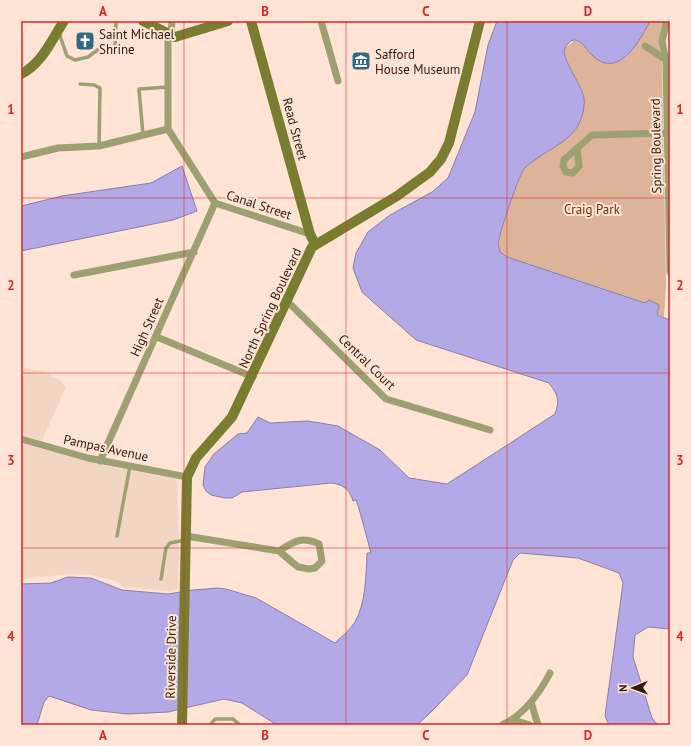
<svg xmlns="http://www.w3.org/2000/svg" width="691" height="746" font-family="'PT Sans',sans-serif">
	<rect width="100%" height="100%" fill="#ffe3d4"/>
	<path fill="#f3d5c4" d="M21,368L42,371L61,381L66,387L42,441L21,435Z
		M21,443L102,465L177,479L179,542L178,589L169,591L123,587L119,582L91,575L69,574L21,579Z"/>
	<path fill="#ddb39a" d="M650,21H664L659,46L662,64L666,286L664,317L657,314L646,303L504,256L500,252L498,244C499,234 519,175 524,169C541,151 572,143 581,119C583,113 585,104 584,98C582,85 560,57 565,48L575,40L582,44L595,57L614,63L631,51Z"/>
	<path fill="#b3a9e7" stroke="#8c7ea4" d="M497,21H650C640,41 617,82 591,54C587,50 582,41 575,40C570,40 567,45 565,48C560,57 582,85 584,98C585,105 583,113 581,119C573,143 541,151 524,169C519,175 499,234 498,244L500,252L507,257L645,303L649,300L659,305L657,315L670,320V629L648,627L635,635L633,657L652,718L658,725H609L605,716L623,583L619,573L578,558L520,553L513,560L467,675L431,712L417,725H277L242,703L224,699L168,712L128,714L91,710L49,696L44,702L37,725H21V584L51,583L68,577L91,578L122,590L168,594L193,590L218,588L226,589L256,598L335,643C342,636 350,630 355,622C366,602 366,576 367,553H371L360,512L356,500L353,501C350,490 343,484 331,483L242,492L232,498H225L211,495L206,491L203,485L205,467L214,454L238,434L247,433L258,417L270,423L308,421L338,426L380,450L409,478L447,484L555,414C560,400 558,395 549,383L416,340L362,292L353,268L356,253L368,232L390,215L432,192L448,178L475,112L488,45Z
		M182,166L197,211L173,220L21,251V206L62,196L151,183Z"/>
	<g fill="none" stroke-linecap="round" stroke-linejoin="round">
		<path stroke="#9da171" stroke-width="3.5" d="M59,33L67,56L75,60L88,57L99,49L115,48L116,21
			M80,84L94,85L100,88L99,146
			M143,135L139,89L168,87
			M117,536L130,466
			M161,579L166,548L170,543L185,540
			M210,725L215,719H233L240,725"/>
		<path stroke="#9da171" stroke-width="7" d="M321,21L338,81
			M667,21L662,41L666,62L670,272
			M168,34V129
			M171,36L172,21
			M645,46L668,61
			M168,129L215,203L310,234
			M577,148L579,166L573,173L566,172L563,166L564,160L592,135L667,133
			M21,157L58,148L99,146L168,129
			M74,275L194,252
			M287,301L386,399L490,430
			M157,337L253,377
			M21,439L88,458L187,477
			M100,461L215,203
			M186,536L279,551L298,567L309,569L315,568L322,561L319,544C301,536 295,541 279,551
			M531,702L538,725
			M508,722L517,721L530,725
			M502,725C524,715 539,694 550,673"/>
		<path stroke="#797d2f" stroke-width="10" d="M143,21L175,37L228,21
			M251,21L310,234L315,244
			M21,74C42,64 52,39 64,21
			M182,725L187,477L196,458L232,417L312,247L397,196L430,172L441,159L449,143L480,21"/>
	</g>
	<path fill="none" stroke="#d62828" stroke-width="1" stroke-opacity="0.55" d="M184,21V725M346,21V725M507,21V725M21,198H670M21,373H670M21,548H670"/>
	<defs>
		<g id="church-square" transform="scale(1)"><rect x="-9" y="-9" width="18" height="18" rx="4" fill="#316882" stroke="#ffe3d4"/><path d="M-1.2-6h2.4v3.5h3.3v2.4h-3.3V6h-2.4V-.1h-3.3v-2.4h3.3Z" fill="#fff"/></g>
		<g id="museum-square" transform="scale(1)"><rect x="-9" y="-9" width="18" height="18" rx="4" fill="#316882" stroke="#ffe3d4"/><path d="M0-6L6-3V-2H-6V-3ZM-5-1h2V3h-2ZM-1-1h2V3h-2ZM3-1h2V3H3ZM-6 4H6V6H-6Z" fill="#fff"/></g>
	</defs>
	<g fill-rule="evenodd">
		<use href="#church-square" x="85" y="41"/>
		<use href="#museum-square" x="361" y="61"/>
	</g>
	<g text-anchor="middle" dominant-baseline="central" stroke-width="4" stroke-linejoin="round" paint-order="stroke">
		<g font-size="13" fill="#311909" stroke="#ffe3d4" text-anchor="start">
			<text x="99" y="34">Saint Michael<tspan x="99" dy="15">Shrine</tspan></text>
			<text x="375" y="54">Safford<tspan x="375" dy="15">House Museum</tspan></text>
		</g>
		<g font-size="13" fill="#311909" stroke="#ffe3d4">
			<text transform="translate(295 129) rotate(75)">Read Street</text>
			<text transform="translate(656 146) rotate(-91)">Spring Boulevard</text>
			<text transform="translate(259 205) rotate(18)">Canal Street</text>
			<text transform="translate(270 308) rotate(-65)">North Spring Boulevard</text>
			<text transform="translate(147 327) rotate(-66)">High Street</text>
			<text transform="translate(367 362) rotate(44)">Central Court</text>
			<text transform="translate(106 448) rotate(12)">Pampas Avenue</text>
			<text transform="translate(171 657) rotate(-89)">Riverside Drive</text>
		</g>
		<g font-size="13" fill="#662e02" stroke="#ffe3d4">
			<text x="592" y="209">Craig Park</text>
		</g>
	</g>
	<rect width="691" height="746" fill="none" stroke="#ffe3d4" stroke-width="44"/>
	<g transform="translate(633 688) rotate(269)" stroke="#ffe3d4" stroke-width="3" paint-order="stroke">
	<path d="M0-3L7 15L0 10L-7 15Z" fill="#311909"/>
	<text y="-6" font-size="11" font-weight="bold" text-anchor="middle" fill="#311909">N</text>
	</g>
	<rect x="22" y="22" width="647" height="702" fill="none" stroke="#d62828" stroke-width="1.5"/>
	<g font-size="13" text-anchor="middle" font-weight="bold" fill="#d62828">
		<text x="103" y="16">A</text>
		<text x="265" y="16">B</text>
		<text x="426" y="16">C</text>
		<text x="588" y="16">D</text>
		<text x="11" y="114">1</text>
		<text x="680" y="114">1</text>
		<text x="11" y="290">2</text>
		<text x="680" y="290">2</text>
		<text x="11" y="465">3</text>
		<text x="680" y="465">3</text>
		<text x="11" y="641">4</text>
		<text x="680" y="641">4</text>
		<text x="103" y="740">A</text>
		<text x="265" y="740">B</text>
		<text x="426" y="740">C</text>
		<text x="588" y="740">D</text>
	</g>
</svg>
